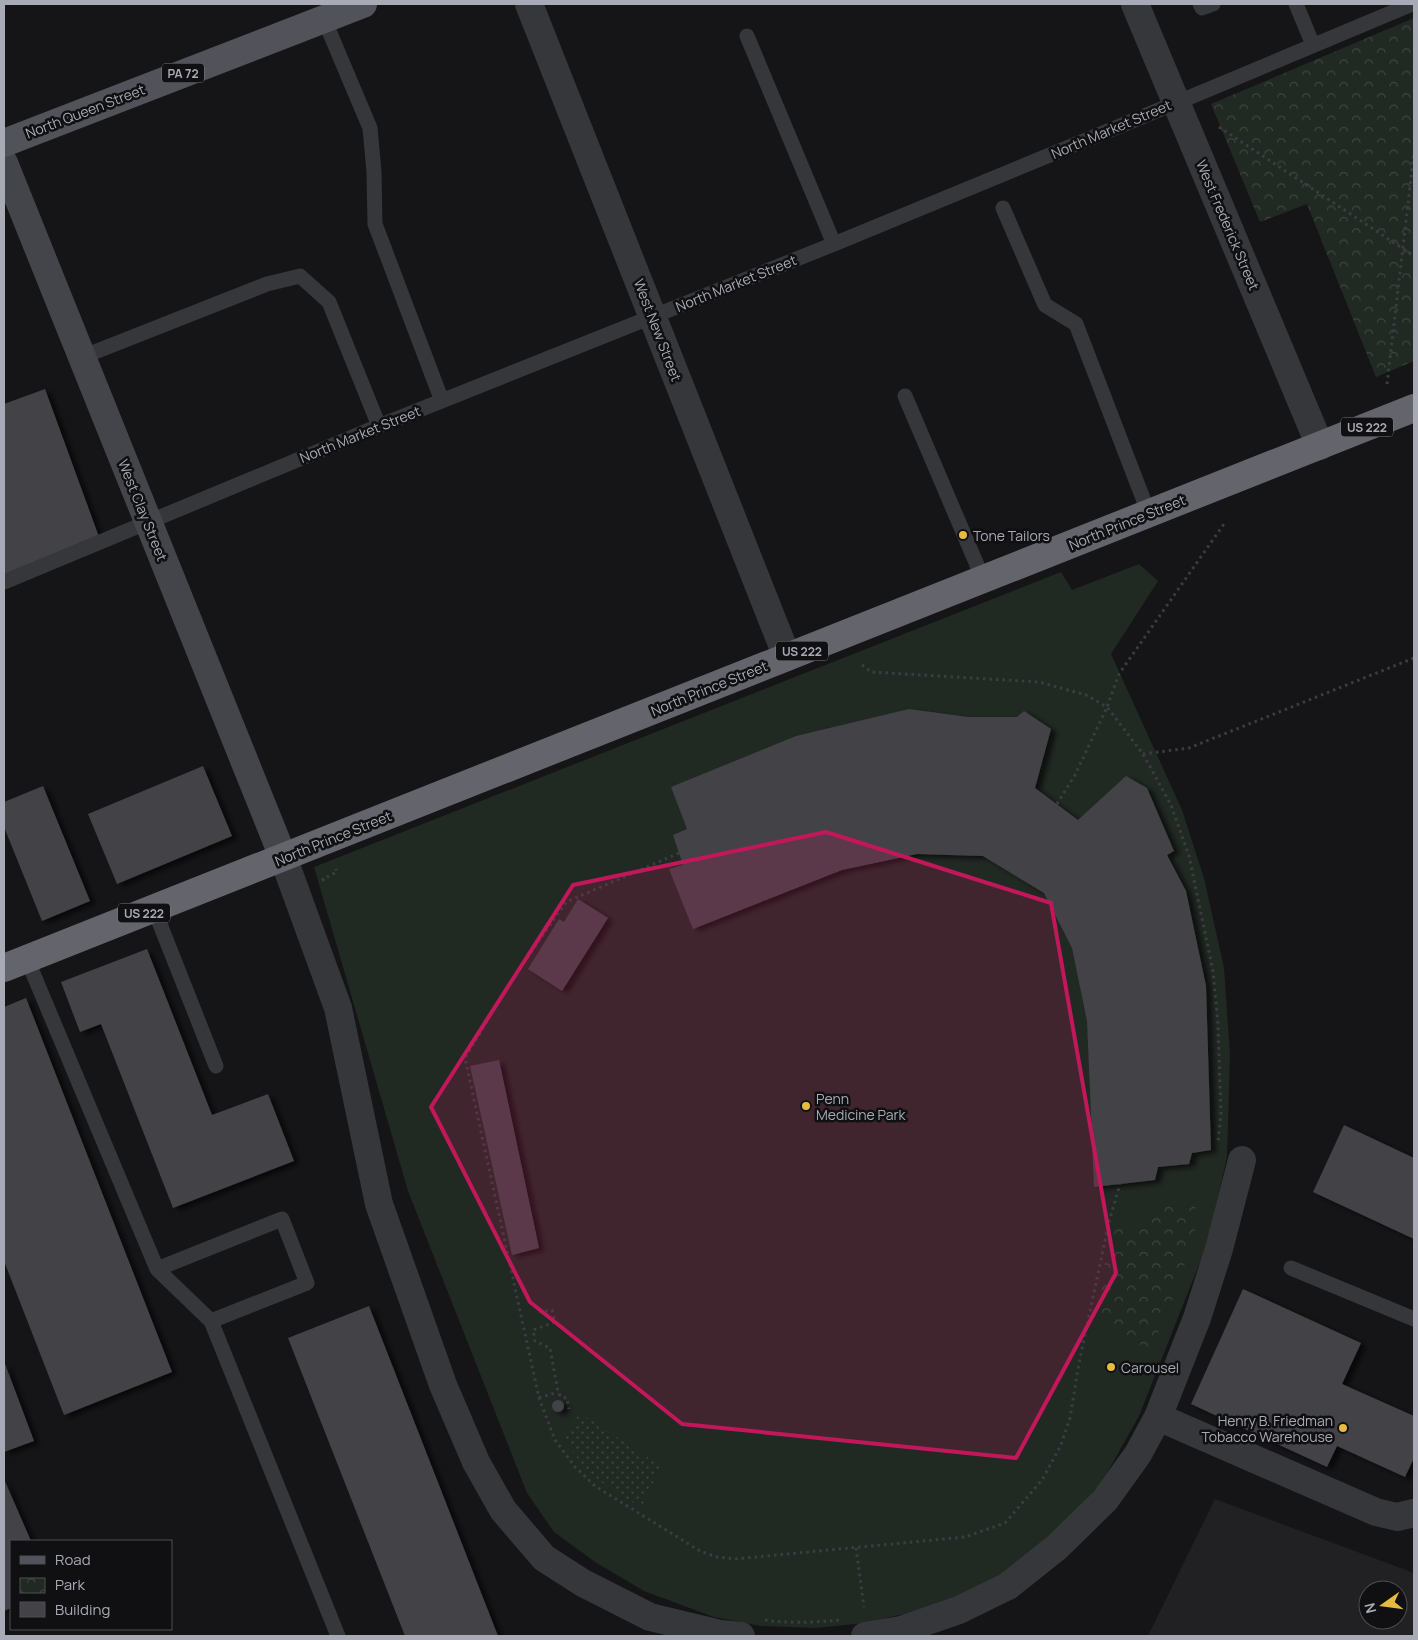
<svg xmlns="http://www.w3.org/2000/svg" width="1418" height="1640" font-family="Manrope,sans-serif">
	<defs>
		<pattern id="park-crowns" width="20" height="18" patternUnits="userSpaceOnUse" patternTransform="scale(1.25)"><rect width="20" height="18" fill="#212923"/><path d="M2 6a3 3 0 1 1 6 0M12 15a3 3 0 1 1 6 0" fill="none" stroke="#3e4541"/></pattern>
		<pattern id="garden-dots" width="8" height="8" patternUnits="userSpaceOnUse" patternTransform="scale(1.25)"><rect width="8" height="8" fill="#212923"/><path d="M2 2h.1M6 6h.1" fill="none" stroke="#3e4541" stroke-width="1.8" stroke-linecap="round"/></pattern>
		<filter id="shadow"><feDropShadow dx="5.5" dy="3" stdDeviation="2.5" flood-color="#0009"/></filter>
	</defs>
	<rect width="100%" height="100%" fill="#151517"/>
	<path fill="#212124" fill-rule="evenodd" d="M1215,1499L1414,1573V1636H1148ZM1368,1590H1398V1620H1368Z"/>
	<path fill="#212923" d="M1139,564L1158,581L1111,654L1182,810L1204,878L1224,968L1230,1054L1227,1157L1208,1242L1139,1416L1102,1482L1049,1541L1006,1575L948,1600L908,1613L865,1623L816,1628L761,1626L714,1617L644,1591L595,1562L554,1532L527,1493L408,1191L314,867L1061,572L1072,590Z"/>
	<path fill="url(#park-crowns)" d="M1414,18V361L1376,377L1307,204L1260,222L1211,104Z
		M1195,1200L1196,1226L1178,1287L1150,1352L1096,1311L1112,1224L1144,1229L1151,1203Z"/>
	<path fill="url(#garden-dots)" d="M580,1413L661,1466L641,1508L589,1474L570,1448L565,1435Z"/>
	<path fill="#424247" filter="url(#shadow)" d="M45,389L99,537L4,577V404Z
		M909,709L968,717H1017L1024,711L1051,729L1035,788L1078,820L1126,776L1147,788L1174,851L1167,855L1186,891L1206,986L1211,1150L1192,1153L1189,1164L1158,1167L1155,1180L1094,1187L1087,1021L1072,948L1044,893L983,856L917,854L842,870L693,929L669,869L683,865L673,835L687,829L671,787L796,736Z
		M203,766L232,836L117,884L88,814Z
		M43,786L90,901L42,921L4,827V802Z
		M578,899L608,918L562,991L528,969L559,919L564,922Z
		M147,949L212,1115L268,1094L294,1161L173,1208L101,1024L80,1032L61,982Z
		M26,998L172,1372L64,1415L4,1261V1007Z
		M499,1060L539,1248L512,1255L470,1066Z
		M1344,1125L1414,1158V1239L1313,1192Z
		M1243,1289L1361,1343L1342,1384L1414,1416V1458L1405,1477L1337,1446L1327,1467L1191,1404Z
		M369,1306L498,1636H405L288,1338Z
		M4,1361L34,1441L4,1452Z
		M552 1406a6 6 0 1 1 12 0a6 6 0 1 1-12 0Z
		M4,1479L31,1541H11V1608L4,1611Z"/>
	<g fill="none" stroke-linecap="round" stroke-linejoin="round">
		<path stroke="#3c3d42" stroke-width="3" stroke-dasharray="2.5 4" stroke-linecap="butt" d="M1219,127L1414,256
			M1387,384L1414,152
			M862,665L871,672L1039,682L1086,695L1107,707L1119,674L1226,521
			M1143,754L1189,748L1414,658
			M1057,804L1075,775L1107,707L1143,754L1171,805L1189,856L1213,971L1218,1024L1221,1113L1218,1142
			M679,853L566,902L511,981L465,1058L539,1398L555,1440L575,1467L595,1486L700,1551L717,1557L735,1559L965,1537L1005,1523L1042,1480L1061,1445L1070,1418L1079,1363L1109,1222L1120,1184
			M324,881L323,879L337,872L336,869
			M539,1312L552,1310L555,1322L533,1330L535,1341L550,1348L558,1392L561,1397L567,1398L569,1409
			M539,1398L558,1392
			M856,1548L864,1607
			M765,1620C790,1624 816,1622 841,1620"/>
		<path stroke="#36373b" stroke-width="15" d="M1200,4L1202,8L1213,4
			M1296,4L1313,45
			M324,19L370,128L374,172L375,224L442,401
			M747,36L834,244
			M1003,208L1045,305L1076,324L1149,514
			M82,357L267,284L300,276L329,302L379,426
			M905,396L983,579
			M4,582L379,426L834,244L1200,93L1412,4
			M154,909L216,1066
			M27,959L157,1269
			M1291,1268L1414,1319
			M211,1321L157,1269L282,1219L307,1283L211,1321L338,1636"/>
		<path stroke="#36373b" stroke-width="28" d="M529,4L787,657
			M1135,4L1320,446
			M283,857L338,1008L379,1204L443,1385L476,1462L503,1510L544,1558L583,1583L650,1617L721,1634L741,1636
			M1158,1417L1376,1512L1397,1517L1414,1513
			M865,1636L901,1630L959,1610L1008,1586L1057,1547L1105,1500L1138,1454L1158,1417L1197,1318L1219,1249L1242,1160"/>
		<path stroke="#44454b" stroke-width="28" d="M4,163L283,857"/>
		<path stroke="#52535a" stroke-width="28" d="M4,143L363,4"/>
		<path stroke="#63646c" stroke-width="28" d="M4,968L1414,408"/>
	</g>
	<path fill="#c2185b" fill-opacity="0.2" stroke="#c2185b" stroke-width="4" stroke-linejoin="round" d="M826,832L1051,903L1116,1273L1016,1458L682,1424L530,1302L431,1107L573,885Z"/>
	<g fill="#e6bb3e" stroke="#101012" stroke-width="2">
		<circle cx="963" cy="535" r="5"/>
		<circle cx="806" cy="1106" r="5"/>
		<circle cx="1111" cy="1367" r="5"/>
		<circle cx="1343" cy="1428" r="5"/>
	</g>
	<g text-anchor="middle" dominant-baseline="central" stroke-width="5" stroke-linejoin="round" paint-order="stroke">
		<g fill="#101012" stroke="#7a7c85" stroke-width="1">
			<rect x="162" y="63.5" width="42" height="19" rx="4"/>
			<rect x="1341" y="417.5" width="52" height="19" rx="4"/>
			<rect x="776" y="641.5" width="52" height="19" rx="4"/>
			<rect x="118" y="903.5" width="52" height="19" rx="4"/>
		</g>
		<g font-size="12" font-weight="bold" fill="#a8abb6">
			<text x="183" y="73">PA 72</text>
			<text x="1367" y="427">US 222</text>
			<text x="802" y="651">US 222</text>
			<text x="144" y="913">US 222</text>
		</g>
		<g font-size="14" fill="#a8abb6" stroke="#101012">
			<text transform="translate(85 111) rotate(-21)">North Queen Street</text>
			<text transform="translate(1111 129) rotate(-23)">North Market Street</text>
			<text transform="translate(1228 225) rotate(67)">West Frederick Street</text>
			<text transform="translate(736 283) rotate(-22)">North Market Street</text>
			<text transform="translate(658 330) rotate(69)">West New Street</text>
			<text transform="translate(360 434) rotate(-22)">North Market Street</text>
			<text transform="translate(143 510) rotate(68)">West Clay Street</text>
			<text transform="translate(1127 522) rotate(-22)">North Prince Street</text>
			<text transform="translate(709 688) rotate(-22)">North Prince Street</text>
			<text transform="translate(333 838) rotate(-22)">North Prince Street</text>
		</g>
		<g font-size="14" fill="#a8abb6" stroke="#101012" text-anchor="start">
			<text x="973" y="535">Tone Tailors</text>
			<text x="816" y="1098">Penn<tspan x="816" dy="16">Medicine Park</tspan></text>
			<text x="1121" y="1367">Carousel</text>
			<text x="1333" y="1420" text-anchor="end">Henry B. Friedman<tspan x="1333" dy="16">Tobacco Warehouse</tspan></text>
		</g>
	</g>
	<rect width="1418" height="1640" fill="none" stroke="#a8abb6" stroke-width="10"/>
	<rect x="10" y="1540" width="162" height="90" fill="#101012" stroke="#4d4e54"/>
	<rect x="20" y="1556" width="25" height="8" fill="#52535a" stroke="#4d4e54"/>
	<text x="55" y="1565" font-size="15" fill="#a8abb6">Road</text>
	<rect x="20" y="1578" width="25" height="15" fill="url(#park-crowns)" stroke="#4d4e54"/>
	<text x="55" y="1590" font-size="15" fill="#a8abb6">Park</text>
	<rect x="20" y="1602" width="25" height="15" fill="#424247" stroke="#4d4e54"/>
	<text x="55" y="1615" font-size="15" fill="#a8abb6">Building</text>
	<g transform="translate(1383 1605) rotate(256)"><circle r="24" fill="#101012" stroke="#4d4e54"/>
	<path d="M0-4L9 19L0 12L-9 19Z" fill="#e6bb3e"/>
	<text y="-8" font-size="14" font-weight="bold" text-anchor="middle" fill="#a8abb6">N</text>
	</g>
</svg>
